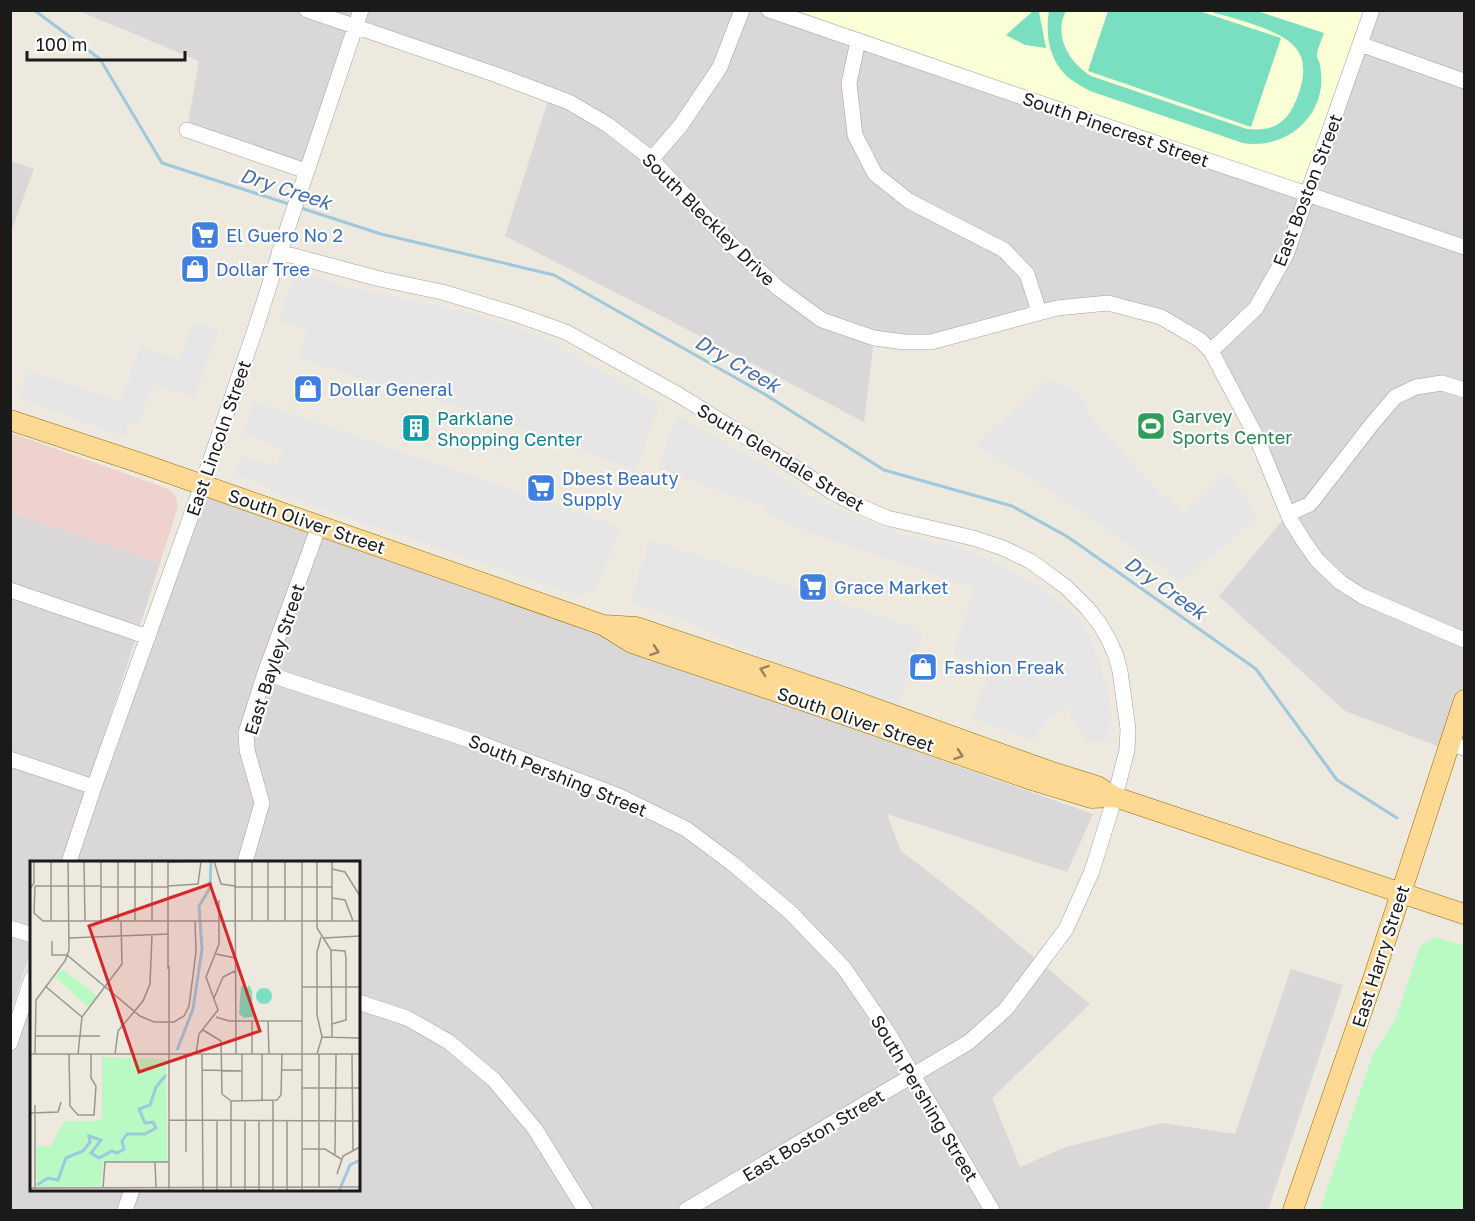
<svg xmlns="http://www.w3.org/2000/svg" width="1475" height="1221" font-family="'Golos Text',sans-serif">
	<rect width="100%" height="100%" fill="#ede9df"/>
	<path fill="#d9d7d7" d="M361,10L773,11L1307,193L1371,11H1464V702L1448,750L1345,711L1219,596L1288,514L1211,351L1121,306L1057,308L935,348L874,338L864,422L681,326L505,236L550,95L355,27Z
		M79,11H359L306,171L187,130L199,61Z
		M11,161L34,169L11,231L10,161Z
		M202,485L853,729L1093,814L1067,872L887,814L901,851L975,908L1090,1004L992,1098L1020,1167L1066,1147L1162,1123L1235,1134L1291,969L1343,985L1268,1210H10L11,1047L31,985L32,1190H358V862H73Z
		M11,512L160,563L96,761L62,862H32L31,950L11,1011Z"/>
	<path fill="#efd1cd" d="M11,433L166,488L172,492L176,497L178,506L160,563L11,512Z"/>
	<path fill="#fbffd6" d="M798,11H1364L1309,173L1304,181L1298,184Z"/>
	<path fill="#b9fac4" d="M1435,937L1464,946V1210H1320L1373,1054L1395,1020L1420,946Z"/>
	<path fill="#7adfc1" d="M1033,11L1039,12L1046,48L1025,45L1006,35Z
		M1049,11H1066C1053,35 1069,63 1091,76L1247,129C1260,130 1272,130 1282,121C1294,113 1305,81 1303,67C1303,59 1299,51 1294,46C1279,29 1232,18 1209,11H1257L1324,33C1322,39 1317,49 1317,55C1317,59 1319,61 1320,64C1321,72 1322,80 1321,87C1316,125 1280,149 1243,143L1090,91C1083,87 1075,83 1069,78C1049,61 1045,34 1049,11Z
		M1108,11H1199L1281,38L1251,127L1088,71Z"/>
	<path fill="#e6e6e6" d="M296,270L346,287L471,313L540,336L659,404L636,470L390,383L389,387L299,358L308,330L279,321Z
		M193,322L218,330L195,397L152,384L139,424L129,422L125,437L19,398L28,371L121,401L140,346L180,360Z
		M1048,380L1072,389L1088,405L1084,409L1164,499L1168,496L1183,514L1227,473L1258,516L1182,581L1051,491L976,445Z
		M253,401L620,527L597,588L579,596L269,490L270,486L235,475L242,457H245L277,467L283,449L244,434Z
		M678,415L773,471L807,496L848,514L904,535L961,549L1007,568L1045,591L1078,617L1094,647L1107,686L1112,724L1105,742H1087L1071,717L1072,704L1046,720L1033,740L972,719L989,671L986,665L954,655L974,588L811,533L764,512L766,507L658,469Z
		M650,540L918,629L916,635L922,636L898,705L759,657L696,625L633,603L631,597Z"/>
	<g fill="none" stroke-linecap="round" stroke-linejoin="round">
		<path stroke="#9ec8dc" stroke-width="3" d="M34,10L100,59L162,163L292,205
			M301,208L381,234L554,275L766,395L884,470L1012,506L1068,537L1256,669L1337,780L1397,818"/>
		<g stroke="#a1a1a1" stroke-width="16">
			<path id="minor" d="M307,10L497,75L569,102L608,125L648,156L730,243L778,288L822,320L874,338L904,342H931L1057,308L1108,303L1161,317L1200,340L1211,351L1256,436L1290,519L1303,540L1317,560L1340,582L1362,596L1464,640
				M769,10L1153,142L1464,247
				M858,41L849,83L855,135L875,174L909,201L1004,250L1027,274L1039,312
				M1360,44L1464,81
				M187,130L306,171
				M651,160L681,125L720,67L742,10
				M279,252L380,279L442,292L515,314L566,332L679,395L791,465L832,492L857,505L887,518L973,538L1003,548L1030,561L1040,568L1066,587L1087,608L1099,623L1109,640L1116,656L1120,671L1128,729L1127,750L1115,797L1092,871L1066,929L1006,1009L969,1042L686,1210
				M1211,351L1256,308L1286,255L1372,10
				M1288,514L1310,504L1372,424L1395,397L1416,387L1442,383L1464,390
				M10,590L148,637
				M265,673L485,745L619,796L686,829L733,864L790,912L844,968L887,1031L992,1210
				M1450,743L1464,748
				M10,759L94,787
				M69,862L94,787L202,485L257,324L286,233L361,10
				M245,862L262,803L247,750L246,733L265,673L319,526
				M10,928L32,935
				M358,1002L407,1018L449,1042L494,1080L535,1129L585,1210
				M10,1043L32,978
				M125,1210L132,1190"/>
		</g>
		<g stroke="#916e00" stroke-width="21">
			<path id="major" d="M10,420L140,463L603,625L632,643L828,709L1032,780L1091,798L1115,797
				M604,625L636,627L846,698L1049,771L1097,786L1115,797L1464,914
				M1293,1210L1372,982L1464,700"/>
		</g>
		<use href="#minor" stroke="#fff" stroke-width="15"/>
		<use href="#major" stroke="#fdd993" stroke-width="20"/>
	</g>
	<defs><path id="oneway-chevron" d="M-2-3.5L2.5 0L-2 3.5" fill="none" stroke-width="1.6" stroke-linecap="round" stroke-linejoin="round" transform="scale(1.5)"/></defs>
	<g stroke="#97835d">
		<use href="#oneway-chevron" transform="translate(655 651) rotate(19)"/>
		<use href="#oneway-chevron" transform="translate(764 670) rotate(-161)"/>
		<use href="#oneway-chevron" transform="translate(959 755) rotate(19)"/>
	</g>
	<defs>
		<g id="supermarket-square" transform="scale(1.5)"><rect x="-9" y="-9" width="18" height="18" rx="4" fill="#3f7fe0" stroke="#fff"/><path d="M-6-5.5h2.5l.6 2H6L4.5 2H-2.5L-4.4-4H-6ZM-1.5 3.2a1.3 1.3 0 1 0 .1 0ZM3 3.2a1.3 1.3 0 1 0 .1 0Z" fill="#fff"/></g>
		<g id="shop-square" transform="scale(1.5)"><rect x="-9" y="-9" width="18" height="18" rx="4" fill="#3f7fe0" stroke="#fff"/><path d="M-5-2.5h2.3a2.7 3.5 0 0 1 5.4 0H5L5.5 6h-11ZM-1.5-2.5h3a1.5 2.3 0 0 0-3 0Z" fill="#fff"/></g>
		<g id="stadium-square" transform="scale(1.5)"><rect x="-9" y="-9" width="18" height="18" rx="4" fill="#2e9e5b" stroke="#fff"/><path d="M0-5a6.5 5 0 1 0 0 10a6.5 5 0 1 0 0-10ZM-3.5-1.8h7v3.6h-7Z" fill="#fff"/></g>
		<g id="building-square" transform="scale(1.5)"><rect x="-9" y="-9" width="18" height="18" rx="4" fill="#0f9aa8" stroke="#fff"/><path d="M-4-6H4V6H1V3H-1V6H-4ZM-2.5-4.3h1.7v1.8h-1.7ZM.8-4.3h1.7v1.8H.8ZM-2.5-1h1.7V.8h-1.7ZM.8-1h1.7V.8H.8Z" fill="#fff"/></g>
	</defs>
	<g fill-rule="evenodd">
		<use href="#supermarket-square" x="205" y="235"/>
		<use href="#shop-square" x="195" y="269"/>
		<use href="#shop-square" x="308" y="389"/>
		<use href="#stadium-square" x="1151" y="426"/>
		<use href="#building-square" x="416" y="428"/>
		<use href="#supermarket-square" x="541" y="488"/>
		<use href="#supermarket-square" x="813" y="587"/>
		<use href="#shop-square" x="923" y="667"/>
	</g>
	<g text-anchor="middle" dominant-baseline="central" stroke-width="4.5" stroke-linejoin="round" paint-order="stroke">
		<g font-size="18" fill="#1a1a1a" stroke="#fff">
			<text transform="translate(1116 129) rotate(19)">South Pinecrest Street</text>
			<text transform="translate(1307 190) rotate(-69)">East Boston Street</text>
			<text transform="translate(709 219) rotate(45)">South Bleckley Drive</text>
			<text transform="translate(218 438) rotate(-71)">East Lincoln Street</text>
			<text transform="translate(781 457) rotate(31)">South Glendale Street</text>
			<text transform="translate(307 521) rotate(19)">South Oliver Street</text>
			<text transform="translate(274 659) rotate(-72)">East Bayley Street</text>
			<text transform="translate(856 719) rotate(19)">South Oliver Street</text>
			<text transform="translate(558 775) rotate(22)">South Pershing Street</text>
			<text transform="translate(1380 956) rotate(-72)">East Harry Street</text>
			<text transform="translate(925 1098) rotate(59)">South Pershing Street</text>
			<text transform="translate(813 1135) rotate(-31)">East Boston Street</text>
		</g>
		<g font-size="18" fill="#366cbe" stroke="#fff" text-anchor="start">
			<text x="226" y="235">El Guero No 2</text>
			<text x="216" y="269">Dollar Tree</text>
			<text x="329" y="389">Dollar General</text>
			<text x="562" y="478">Dbest Beauty<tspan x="562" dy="21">Supply</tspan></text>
			<text x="834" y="587">Grace Market</text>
			<text x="944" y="667">Fashion Freak</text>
		</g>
		<g font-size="18" fill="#27864d" stroke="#fff" text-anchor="start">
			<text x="1172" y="416">Garvey<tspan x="1172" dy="21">Sports Center</tspan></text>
		</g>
		<g font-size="18" fill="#0d838f" stroke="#fff" text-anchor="start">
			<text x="437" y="418">Parklane<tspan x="437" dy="21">Shopping Center</tspan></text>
		</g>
		<g font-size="20" font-style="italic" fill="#466fab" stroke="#fff">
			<text transform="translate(286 188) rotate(18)">Dry Creek</text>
			<text transform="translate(738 363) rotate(30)">Dry Creek</text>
			<text transform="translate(1166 587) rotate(35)">Dry Creek</text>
		</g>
	</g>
	<g transform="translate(30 861)">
		<rect width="330" height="330" fill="#ede9df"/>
		<path d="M32,108L67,135L58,146L25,116ZM72,196L136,198L137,300L73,301L71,325L7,326L6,286L21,285L34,260H68L72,256Z" fill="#b9fac4"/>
		<path d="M211,124L216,128L219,124L222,130L223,156L214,157L209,153ZM226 135a8 8 0 1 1 16 0a8 8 0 1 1-16 0Z" fill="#7adfc1"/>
		<path fill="none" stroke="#9ec8dc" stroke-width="3" d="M147,189L163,148L172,88L169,45L180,27L181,1M7,324L18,317L28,319L36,297L53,290L60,281L59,275L71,279L61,292L69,297L82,290L87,292L94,288L92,280L97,273H115L126,267L123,261L115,262L109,248L120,244L126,226L136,214M309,330L320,304L330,299"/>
		<path fill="none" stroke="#999690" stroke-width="1.5" d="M21,0V60M54,0L55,60M71,0V60M88,0V60M105,0V60M184,0L191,23L205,25M205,0L206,193M222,0V60M238,0V60M255,0V60M272,0V330M287,0V67L301,89L302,177M302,0V60M138,1L183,0M302,8L315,11L330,35M5,25L4,52L13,60H330M5,25H71M138,25L168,23L171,1M71,26H138M205,26H302M0,28L4,22V0M302,37L315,39L323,60M122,60V0M39,77L139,73M294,77L330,75M22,80V94H37L110,155L124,161H144L154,155L159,145L166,91L165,60M301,89L315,90L316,98V159L302,163M186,93L205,97M139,105V330M138,108V0M15,125L52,156M272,126H330M184,137L193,116L205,110M186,156L199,160H272M238,160L239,193M173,169L191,180L192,233L201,240M5,175H70M292,176L330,177M0,193H330M5,193L6,139L35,100L39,89L38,0M39,193L40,245L48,254H64L66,225L61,217V193M48,193L52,156L92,103L91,60M85,193L88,170L113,140L120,123L122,73M156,193V291M166,193L169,173L188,149L176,116L189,83V39M172,193L173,330M212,193V240M222,193V160M287,193L292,176L287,154V91L291,76M289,193V326M322,193L323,289M172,209L212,210M252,209H272M272,227H330M201,240L247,239L251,234L252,193M232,240V193M243,240V330M5,244V328M0,252L28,251L31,241M139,259L330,260M187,260V330M257,260V330M272,288H295L311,298M305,293L306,193M125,301L126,326M307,313L313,295L330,286M201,326V240M0,327L330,326M73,327L75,301H139M215,330V260M229,330V260"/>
		<path fill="#d62828" fill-opacity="0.15" stroke="#d62828" stroke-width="3" d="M180,23L230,170L109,211L59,65Z"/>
		<rect width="330" height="330" fill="none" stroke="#1a1a1a" stroke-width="3"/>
	</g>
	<rect width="1475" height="1221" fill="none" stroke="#1a1a1a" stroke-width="24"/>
	<path d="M27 51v9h158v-9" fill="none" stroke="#1a1a1a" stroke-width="3"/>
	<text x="36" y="51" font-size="18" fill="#1a1a1a" stroke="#ffffff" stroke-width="4.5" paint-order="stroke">100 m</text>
</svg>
